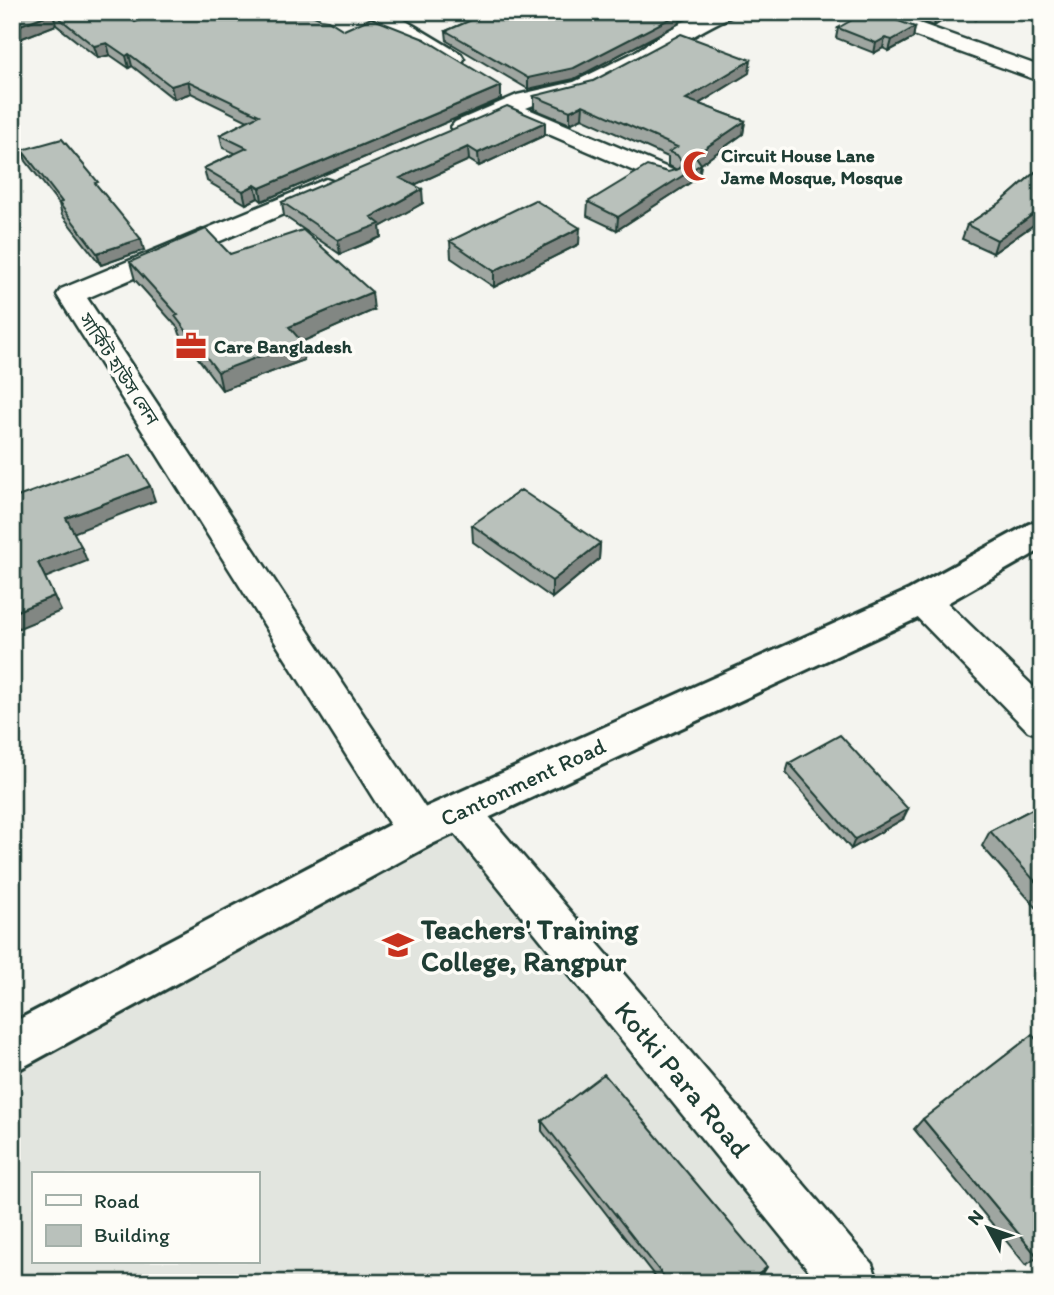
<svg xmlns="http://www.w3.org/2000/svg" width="1054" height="1295" font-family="Itim,'Noto Sans Bengali',sans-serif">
	<rect width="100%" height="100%" fill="#f4f4ef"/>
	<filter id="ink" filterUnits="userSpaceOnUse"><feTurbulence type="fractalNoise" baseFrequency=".0143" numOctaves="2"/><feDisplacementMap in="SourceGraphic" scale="14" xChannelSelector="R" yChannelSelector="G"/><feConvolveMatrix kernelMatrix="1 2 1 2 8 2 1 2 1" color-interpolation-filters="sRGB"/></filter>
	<g filter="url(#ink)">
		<path fill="#e2e5df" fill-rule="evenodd" d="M460,822L836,1283H12V1068ZM33,1174H257V1262H33Z"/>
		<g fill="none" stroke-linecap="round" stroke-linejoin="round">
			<g stroke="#1f3d34" stroke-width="5">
				<path id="minor" d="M366,12H391L461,54L464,59L461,64H445Z
					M707,12H735L732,16C683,38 640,73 589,92C569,99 546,99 526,108L675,171L678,176L675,181L666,183L657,181L507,116L471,132H455L451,127L455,122L517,95L574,82L633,53L680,23Z
					M858,12H888L1042,67V82L861,16Z
					M326,179L335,182L339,187L335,192L87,298L432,818L438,831L432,844L417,849L402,844L57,295L61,289Z
					M922,587L935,591L1042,695V736L1028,731L909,609L904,600L909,591Z
					M460,793L474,799L872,1264L879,1283H819L446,823L440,811L446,799Z"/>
			</g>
			<g stroke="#1f3d34" stroke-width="6">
				<path id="secondary" d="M1042,520V549L935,610L432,844L12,1073V1023L402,818L909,590L1029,524Z"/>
			</g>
			<use href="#minor" fill="#fdfcf7" fill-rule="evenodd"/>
			<use href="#secondary" fill="#fdfcf7" fill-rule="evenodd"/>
		</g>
		<path fill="#9fa6a1" stroke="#1f3d34" stroke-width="2" d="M27,12H122L135,22L344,30L501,99L262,201L258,198L246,204L207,181L204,168L235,153L223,148L220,135L248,121L191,93L174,99L132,66L129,68L110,55L98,58L56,25L12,42V17Z
			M490,12H696L680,21V23L574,79L528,89L447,41L446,31Z
			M896,12H985L976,19L957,12L934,26Z
			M915,27L913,38L889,51L883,48L874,53L836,38L838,28Z
			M749,73L699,104L745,121L743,134L701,164L699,177L617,230L587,216L588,202L677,170L668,165V157L582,118L570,124L534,109V96Z
			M545,122V135L479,166L469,160L414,185L423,203L380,227L381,237L340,254L284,216L282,202Z
			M22,150L101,190L144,250L101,265L62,215L59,204L26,161Z
			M1042,166V219L993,253L962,239L967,225L1000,203Z
			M450,241L579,244L494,287L451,258Z
			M230,254L374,310L301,342L304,360L222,390L180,334L178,328L135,280L130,262Z
			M472,525L600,543L599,559L552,598L473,542Z
			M789,763L903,819L851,849L786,773Z
			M1042,804V914L982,846L990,831Z
			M923,1119L1038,1257L1026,1265L914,1129Z
			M542,1121L762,1275L753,1283H660L542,1131Z"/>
		<path fill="#828783" stroke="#1f3d34" stroke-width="2" d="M678,12H696L680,21V23L574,79L528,89V78Z
			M943,12H957L934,26L936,16Z
			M978,12H985L976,19Z
			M53,13L56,25L12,42V28Z
			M915,27L913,38L889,51L892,40Z
			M885,38L883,48L874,53L876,43Z
			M107,43L110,55L98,58L94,46Z
			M129,54L132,66L129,68L126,56Z
			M751,60L749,73L685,112L686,99Z
			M188,81L191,93L174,99L171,86Z
			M501,86V99L262,201L260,188Z
			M12,92H13L18,104L12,106Z
			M583,105L582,118L570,124V111Z
			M745,121L743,134L701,164L699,177L617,230L618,217L695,155Z
			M545,122V135L479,166L478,153Z
			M468,147L469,160L401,191L400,178Z
			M255,185L258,198L246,204L243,191Z
			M422,189L423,203L380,227L381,237L340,254L338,240L371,217Z
			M1042,208V219L993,253L997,240Z
			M580,228L579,244L494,287V271Z
			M141,239L144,250L101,265L97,253Z
			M372,292L374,310L301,342L304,360L222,390L218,372L289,327Z
			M150,486L155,501L73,533L66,518Z
			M600,543L599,559L552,598V581Z
			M81,546L87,561L45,578L38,563Z
			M54,596L61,611L12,631V613Z
			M908,809L903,819L851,849L855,839Z
			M767,1267L762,1275L753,1283H749Z"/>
		<path fill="#b9c1bb" stroke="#1f3d34" stroke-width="2" d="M27,12H122L135,22L163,12H305L321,19L328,20L344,30L371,18L424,39L501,86L260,188L255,185L243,191L204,168L247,148L220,135L259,115L188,81L171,86L129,54L126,56L107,43L94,46L53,13L12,28V17Z
			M490,12H679L681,13L574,68L528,78L446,31Z
			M866,12H874L915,27L892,40L885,38L876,43L838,28Z
			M925,12H943L936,16Z
			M681,34L751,60L686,99L745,121L695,155L701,164L618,217L588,202L647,166L668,172L679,169L682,162L677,155L669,152L677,147L583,105L570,111L534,96L593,81Z
			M507,106L545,122L478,153L468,147L400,178L422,189L371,217L380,224L338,240L282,202Z
			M62,139L98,182L95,183L141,239L97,253L59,203L62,202L22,150Z
			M1042,166V208L997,240L967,225L1000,203Z
			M535,200L580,228L494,271L450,241Z
			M206,229L230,254L303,230L372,292L289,327L301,341L218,372L175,316L178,315L130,262Z
			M131,455L150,486L66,518L81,546L38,563L54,596L12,613V499Z
			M521,490L600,543L552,581L472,525Z
			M840,735L908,809L855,839L789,763Z
			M1042,804V889L990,831Z
			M1032,1035L1042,1045V1253L1038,1257L923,1119Z
			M604,1074L767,1267L750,1282L751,1283H669L542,1121Z"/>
	</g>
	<defs>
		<g id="mosque-bare" transform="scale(2.415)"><path d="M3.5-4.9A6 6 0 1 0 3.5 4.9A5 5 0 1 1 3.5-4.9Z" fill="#c8321e" stroke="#fdfcf7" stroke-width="2.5" paint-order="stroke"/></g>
		<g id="office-bare" transform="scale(2.415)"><path d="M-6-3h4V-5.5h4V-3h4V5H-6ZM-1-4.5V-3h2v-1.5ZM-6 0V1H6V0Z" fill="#c8321e" stroke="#fdfcf7" stroke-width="2.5" paint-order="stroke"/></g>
		<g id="university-bare" transform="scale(2.415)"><path d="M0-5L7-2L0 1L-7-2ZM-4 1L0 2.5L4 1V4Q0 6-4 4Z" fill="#c8321e" stroke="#fdfcf7" stroke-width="2.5" paint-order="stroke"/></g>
	</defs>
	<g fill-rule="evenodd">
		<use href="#mosque-bare" x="698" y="166"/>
		<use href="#office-bare" x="191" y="346"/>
		<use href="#university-bare" x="398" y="945"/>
	</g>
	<g text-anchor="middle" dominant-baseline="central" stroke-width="7" stroke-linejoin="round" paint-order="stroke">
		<g font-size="19" font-weight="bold" fill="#1f3d34" stroke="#fdfcf7" text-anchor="start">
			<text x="721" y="155">Circuit House Lane<tspan x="721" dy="22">Jame Mosque, Mosque</tspan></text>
			<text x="214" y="346">Care Bangladesh</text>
		</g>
		<g font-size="19" fill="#1f3d34" stroke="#fdfcf7">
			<text transform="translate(119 369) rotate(57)">সার্কিট হাউস লেন</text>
		</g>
		<g font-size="23" fill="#1f3d34" stroke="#fdfcf7">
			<text transform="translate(523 782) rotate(-25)">Cantonment Road</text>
		</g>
		<g font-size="28" font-weight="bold" fill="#1f3d34" stroke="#fdfcf7" text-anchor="start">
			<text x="421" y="929">Teachers' Training<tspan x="421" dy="32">College, Rangpur</tspan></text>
		</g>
		<g font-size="28" fill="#1f3d34" stroke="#fdfcf7">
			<text transform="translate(683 1079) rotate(50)">Kotki Para Road</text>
		</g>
	</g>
	<rect width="1054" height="1295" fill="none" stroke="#fdfcf7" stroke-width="42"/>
	<rect x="21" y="21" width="1012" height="1253" fill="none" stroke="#1f3d34" stroke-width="2.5" filter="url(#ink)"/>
	<rect x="32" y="1172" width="228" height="91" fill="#fdfcf7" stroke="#a4b0a9" stroke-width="2"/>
	<rect x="46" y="1195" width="35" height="10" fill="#fdfcf7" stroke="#a4b0a9" stroke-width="2"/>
	<text x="94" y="1208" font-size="21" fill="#1f3d34">Road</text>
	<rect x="46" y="1225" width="35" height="21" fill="#b9c1bb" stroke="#a4b0a9" stroke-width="2"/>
	<text x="94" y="1242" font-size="21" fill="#1f3d34">Building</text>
	<g transform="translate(988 1228) rotate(310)" stroke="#fdfcf7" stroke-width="5" paint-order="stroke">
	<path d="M0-5L12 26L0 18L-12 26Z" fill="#1f3d34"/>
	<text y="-10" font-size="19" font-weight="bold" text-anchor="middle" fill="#1f3d34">N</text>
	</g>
</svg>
